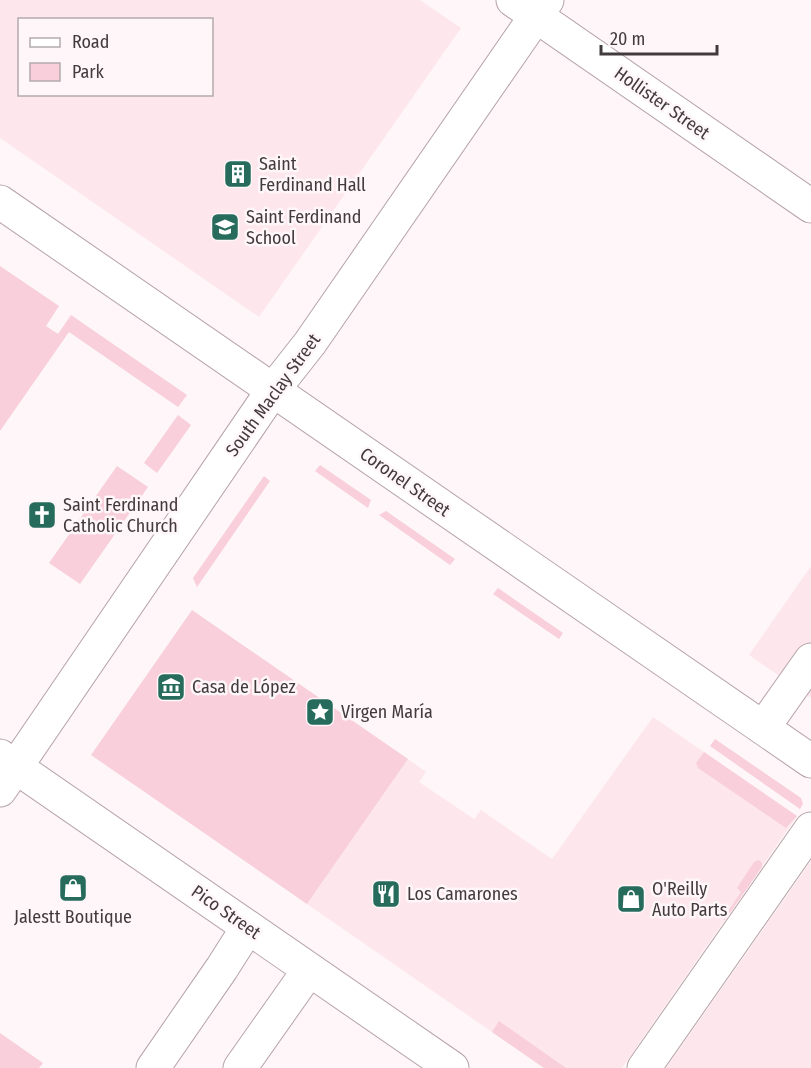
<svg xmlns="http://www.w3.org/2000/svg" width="811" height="1068" font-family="'Fira Sans Condensed',sans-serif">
	<rect width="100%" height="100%" fill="#fef6f8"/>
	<path fill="#fde7ed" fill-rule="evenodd" d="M0,0H420L461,28L259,317L0,138ZM20,20H212V94H20Z
		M811,566V698L749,655Z
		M653,717L797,816L622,1068H544L307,904L408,759L426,772L419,782L474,819L481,810L552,859Z
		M811,861V1068H666L776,911Z"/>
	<path fill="#f8cfdb" d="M0,266L59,306L46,326L58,334L71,315L187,395L178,407L69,332L0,431Z
		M178,415L191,425L157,473L144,463Z
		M320,465L371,500L368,508L315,471Z
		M117,466L148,487L80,584L49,563Z
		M264,476L270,481L197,587L193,578Z
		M386,511L455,559L450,565L379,515Z
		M498,588L563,633L559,639L493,594Z
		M192,610L408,759L307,904L91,755Z
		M715,739L801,798L803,804L800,809L710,746Z
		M704,752L797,816L786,828L698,768L696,763Z
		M759,860L762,863V867L725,920L723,919L741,892L737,888L754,862Z
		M499,1021L566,1068H544L492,1032Z
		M0,1033L43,1063L39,1068H0Z"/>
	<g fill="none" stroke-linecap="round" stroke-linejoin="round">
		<g stroke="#b6a3a8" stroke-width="35">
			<path id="minor" d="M513,0L811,206
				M0,202L811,761
				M763,728L811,660
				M0,756L452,1068
				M0,790L273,390L310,343L547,0
				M153,1068L222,968L248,927
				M240,1068L309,970
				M644,1068L811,829"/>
		</g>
		<use href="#minor" stroke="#fff" stroke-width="33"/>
	</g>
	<defs>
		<g id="building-square" transform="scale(1.5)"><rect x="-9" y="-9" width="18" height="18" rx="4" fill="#276b5d" stroke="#fef6f8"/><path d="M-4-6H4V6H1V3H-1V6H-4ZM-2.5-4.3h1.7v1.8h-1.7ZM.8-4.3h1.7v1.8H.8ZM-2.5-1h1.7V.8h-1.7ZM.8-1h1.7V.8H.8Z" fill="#fff"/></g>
		<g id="school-square" transform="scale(1.5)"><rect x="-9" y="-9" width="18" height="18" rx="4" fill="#276b5d" stroke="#fef6f8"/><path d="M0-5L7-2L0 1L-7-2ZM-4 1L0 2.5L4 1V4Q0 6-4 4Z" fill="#fff"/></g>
		<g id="church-square" transform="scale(1.5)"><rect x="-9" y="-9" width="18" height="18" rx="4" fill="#276b5d" stroke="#fef6f8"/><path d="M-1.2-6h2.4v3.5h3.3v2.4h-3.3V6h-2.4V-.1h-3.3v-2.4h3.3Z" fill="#fff"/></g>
		<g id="museum-square" transform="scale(1.5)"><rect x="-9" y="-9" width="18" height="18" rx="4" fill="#276b5d" stroke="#fef6f8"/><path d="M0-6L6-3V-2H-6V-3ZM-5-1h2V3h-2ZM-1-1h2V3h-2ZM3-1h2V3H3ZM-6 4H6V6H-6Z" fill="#fff"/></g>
		<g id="sight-square" transform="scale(1.5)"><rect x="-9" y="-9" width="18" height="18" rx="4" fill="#276b5d" stroke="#fef6f8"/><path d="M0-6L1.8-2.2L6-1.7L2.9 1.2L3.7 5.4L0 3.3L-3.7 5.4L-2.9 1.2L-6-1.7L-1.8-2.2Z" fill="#fff"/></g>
		<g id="shop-square" transform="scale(1.5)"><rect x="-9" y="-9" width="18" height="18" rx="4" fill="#276b5d" stroke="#fef6f8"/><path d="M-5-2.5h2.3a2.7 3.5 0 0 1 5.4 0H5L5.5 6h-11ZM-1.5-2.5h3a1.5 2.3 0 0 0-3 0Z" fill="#fff"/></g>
		<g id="restaurant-square" transform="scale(1.5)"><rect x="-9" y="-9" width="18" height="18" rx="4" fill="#276b5d" stroke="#fef6f8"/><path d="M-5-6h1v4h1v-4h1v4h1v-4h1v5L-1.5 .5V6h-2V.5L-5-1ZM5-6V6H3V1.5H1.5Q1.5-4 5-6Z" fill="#fff"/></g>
	</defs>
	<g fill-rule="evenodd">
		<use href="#building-square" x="238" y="174"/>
		<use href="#school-square" x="225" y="227"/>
		<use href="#church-square" x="42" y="515"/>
		<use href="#museum-square" x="171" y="687"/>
		<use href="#sight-square" x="320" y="712"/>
		<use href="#shop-square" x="73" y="888"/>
		<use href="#restaurant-square" x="386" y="894"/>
		<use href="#shop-square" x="631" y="899"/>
	</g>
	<g text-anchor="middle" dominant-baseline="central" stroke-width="5" stroke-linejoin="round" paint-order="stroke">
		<g font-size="18" fill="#423b3d" stroke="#fef6f8">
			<text transform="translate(662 103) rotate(35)">Hollister Street</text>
			<text transform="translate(273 395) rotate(-54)">South Maclay Street</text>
			<text transform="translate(405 482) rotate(35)">Coronel Street</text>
			<text transform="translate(226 912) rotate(35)">Pico Street</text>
		</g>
		<g font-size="18" fill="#423b3d" stroke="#fef6f8" text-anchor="start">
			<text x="259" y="164">Saint<tspan x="259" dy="21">Ferdinand Hall</tspan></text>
			<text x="246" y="217">Saint Ferdinand<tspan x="246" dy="21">School</tspan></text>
			<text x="63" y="505">Saint Ferdinand<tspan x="63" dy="21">Catholic Church</tspan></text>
			<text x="192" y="687">Casa de López</text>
			<text x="341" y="712">Virgen María</text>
			<text x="652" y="889">O'Reilly<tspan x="652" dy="21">Auto Parts</tspan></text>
			<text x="407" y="894">Los Camarones</text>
			<text x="73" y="917" text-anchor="middle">Jalestt Boutique</text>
		</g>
	</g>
	<rect x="18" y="18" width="195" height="78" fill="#fef6f8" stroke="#b3abad" stroke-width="1.5"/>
	<rect x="30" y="38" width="30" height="9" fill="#ffffff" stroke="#b3abad" stroke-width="1.5"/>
	<text x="72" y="48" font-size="18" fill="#423b3d">Road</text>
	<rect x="30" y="63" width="30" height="18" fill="#f8cfdb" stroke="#b3abad" stroke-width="1.5"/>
	<text x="72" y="78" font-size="18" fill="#423b3d">Park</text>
	<path d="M601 45v9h116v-9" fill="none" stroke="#423b3d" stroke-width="3"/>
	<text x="610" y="45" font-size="18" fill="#423b3d" stroke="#fef6f8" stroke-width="4.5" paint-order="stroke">20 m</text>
</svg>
